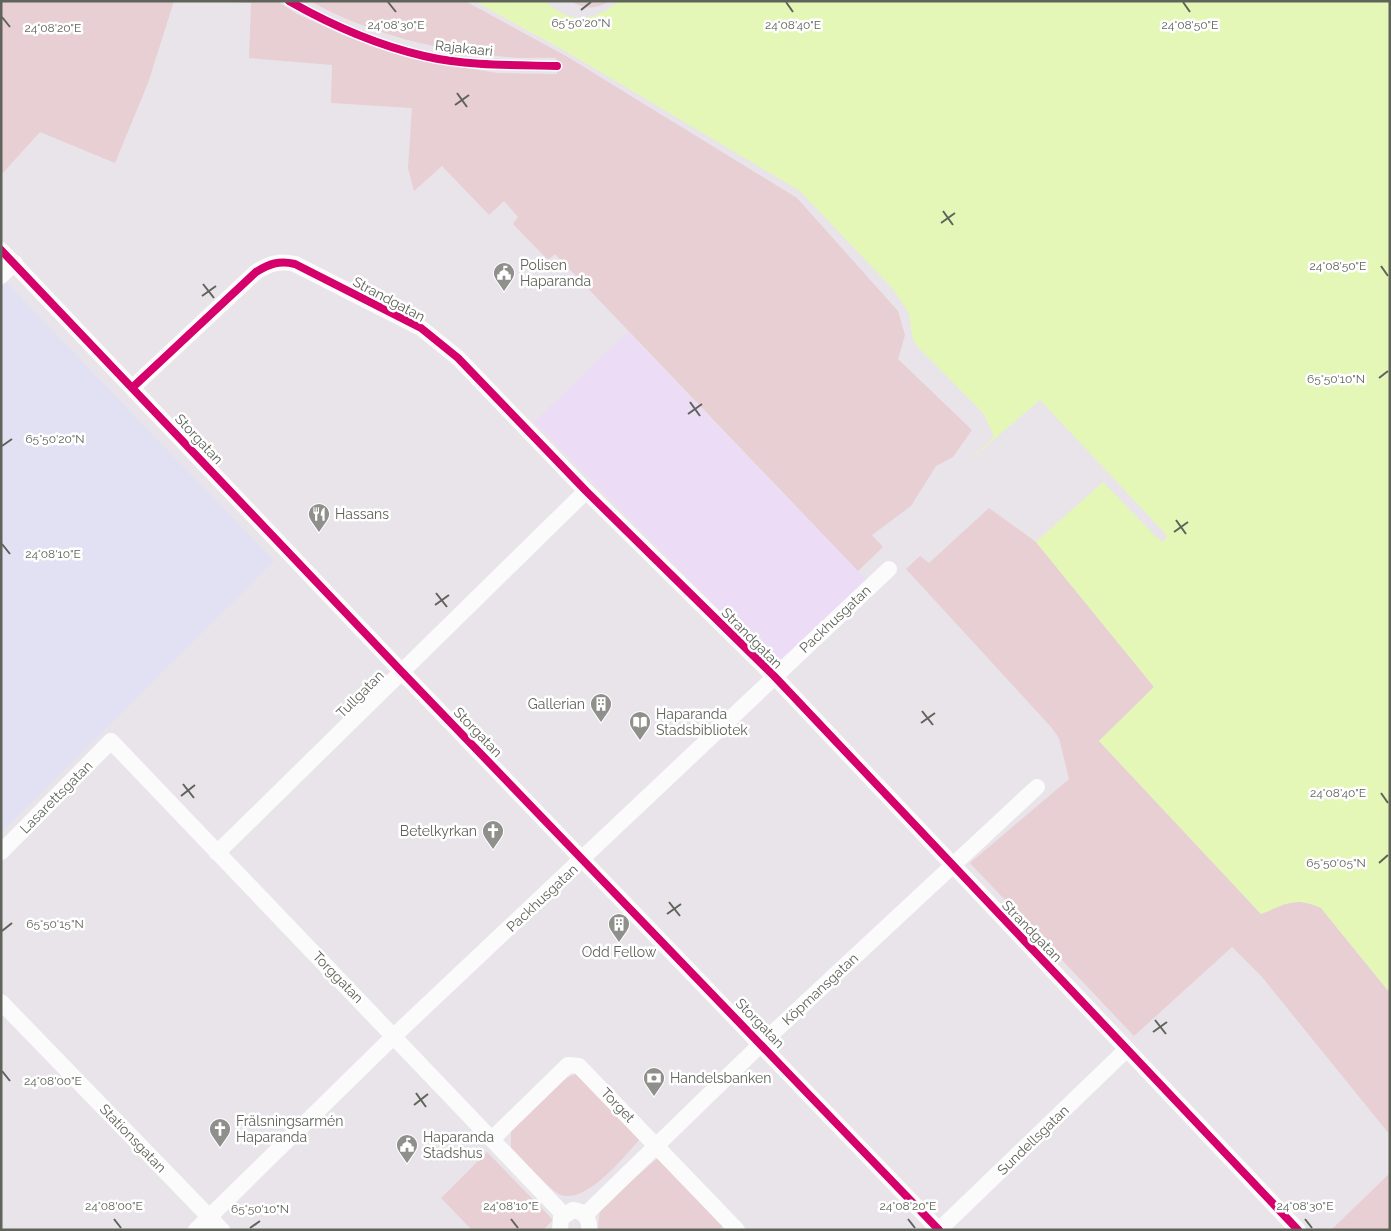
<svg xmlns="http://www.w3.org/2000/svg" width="1391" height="1231" font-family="Raleway,sans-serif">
	<rect width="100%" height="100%" fill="#e8e4ea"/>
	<path fill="#ecdcf5" d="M628,332L874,588L779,671L534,422Z"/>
	<path fill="#e1e1f3" d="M7,283L274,561L1,833V287Z"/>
	<path fill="#e7cfd4" d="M1,1H174L148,83L115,163L40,132L1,175Z
		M216,1H277L297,14L343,35L389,52L427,62L498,73L557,74L556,58C540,57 523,59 507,57C439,51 369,34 310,1H465L566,56L797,198L898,311L905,335L898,359L972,430L953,457L936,466L911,506L872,535L883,547L858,571L555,254L548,260L513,224L518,217L504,201L489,215L442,166L414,191L408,168L412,108L331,103L332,65L249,58L251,3Z
		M571,1H610C597,9 584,10 571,1Z
		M989,508L1036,542L1154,687L1099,741L1261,914C1285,904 1295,896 1321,908L1390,993V1135L1262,977L1232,947L1134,1036L970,863L1069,779L1059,738L1051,727L906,569L920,556L929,563Z
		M576,1074L641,1138C625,1155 585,1207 559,1194C549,1189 521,1157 511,1148V1130L566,1078Z
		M487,1152L553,1220L543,1230H472L441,1198Z
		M658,1158L723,1226L719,1230H598L600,1208Z
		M1390,1173V1230H1332V1229Z"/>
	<path fill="#e4f7b6" d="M474,1H545C571,25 593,22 619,1H1390V993L1321,908C1295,896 1286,904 1261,914L1099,741L1154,687L1036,542L964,465L994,437L984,414L916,345L912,336L909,313L893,289L800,191L567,52Z"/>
	<path fill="#e8e4ea" d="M1040,400L1163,531L1167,536L1165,541H1161L1155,536L1103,482L1036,542L964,465Z"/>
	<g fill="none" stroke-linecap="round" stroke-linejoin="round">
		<path stroke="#fcfbfc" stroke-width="16" d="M1,250L401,671L939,1230
			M1,276L15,263
			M133,387L256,272C269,264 279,260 295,264L421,328L458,358L586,491L774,676L1298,1230
			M1,852L111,741L564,1215
			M217,853L586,491
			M1,1002L222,1230
			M492,1139L568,1065L579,1066L737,1230
			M585,1215L762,1043L1037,787
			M196,1230L394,1036L889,569
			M560,1230L561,1218L573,1210C584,1211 590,1219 589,1230
			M939,1230L1127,1049"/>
		<g stroke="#fff" stroke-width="11">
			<path id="cycleway" d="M289,1C331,25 377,45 424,56C466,66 514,65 557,66
				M1,250L401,671L939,1230
				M133,387L256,272C269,264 279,260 295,264L421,328L458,358L586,491L774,676L1298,1230"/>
		</g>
		<use href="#cycleway" stroke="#d6006c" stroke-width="8"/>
	</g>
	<path fill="none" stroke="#5f635a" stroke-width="2" d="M388,2L396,12M786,2L793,12M1183,2L1190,12M581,10L591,2M2,17L10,27M457,93L467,107M455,105L469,95M943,211L953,225M941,223L955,213M1381,266L1388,276M203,284L214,298M202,296L216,286M1379,378L1388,371M690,402L700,416M688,414L702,404M2,446L12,439M1176,520L1186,534M1174,532L1188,522M2,544L10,554M436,593L447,607M435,605L449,595M922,711L933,725M921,723L935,713M183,784L194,798M1381,793L1388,803M181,796L195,785M1379,863L1388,855M669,902L680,916M667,914L681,904M2,931L12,923M1155,1020L1166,1034M1153,1032L1167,1022M2,1071L10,1081M416,1093L426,1107M414,1105L428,1094M114,1219L121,1228M511,1219L518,1228M908,1219L915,1228M1305,1219L1312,1228M250,1228L260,1221"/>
	<defs>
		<g id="civic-pin" transform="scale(1.125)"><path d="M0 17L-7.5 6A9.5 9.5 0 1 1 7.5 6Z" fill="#8f908c" stroke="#fff"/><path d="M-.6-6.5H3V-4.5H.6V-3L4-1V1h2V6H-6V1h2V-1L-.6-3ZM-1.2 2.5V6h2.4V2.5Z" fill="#fff"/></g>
		<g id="restaurant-pin" transform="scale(1.125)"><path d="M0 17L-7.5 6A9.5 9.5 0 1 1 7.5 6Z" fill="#8f908c" stroke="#fff"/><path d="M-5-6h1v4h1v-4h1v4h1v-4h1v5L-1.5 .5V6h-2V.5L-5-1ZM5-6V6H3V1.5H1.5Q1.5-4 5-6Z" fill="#fff"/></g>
		<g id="building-pin" transform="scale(1.125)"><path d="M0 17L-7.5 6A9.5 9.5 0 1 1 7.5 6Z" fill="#8f908c" stroke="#fff"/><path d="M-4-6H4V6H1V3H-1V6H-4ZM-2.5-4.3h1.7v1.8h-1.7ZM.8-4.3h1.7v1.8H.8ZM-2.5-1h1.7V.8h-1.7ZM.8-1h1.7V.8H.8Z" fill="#fff"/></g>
		<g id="library-pin" transform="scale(1.125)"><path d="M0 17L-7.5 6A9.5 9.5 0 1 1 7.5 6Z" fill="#8f908c" stroke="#fff"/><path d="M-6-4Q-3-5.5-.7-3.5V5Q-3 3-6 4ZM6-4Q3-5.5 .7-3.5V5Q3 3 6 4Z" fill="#fff"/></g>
		<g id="church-pin" transform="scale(1.125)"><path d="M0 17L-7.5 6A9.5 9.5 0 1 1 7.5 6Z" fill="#8f908c" stroke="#fff"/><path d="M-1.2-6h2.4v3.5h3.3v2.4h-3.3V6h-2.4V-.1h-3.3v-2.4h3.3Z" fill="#fff"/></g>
		<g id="bank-pin" transform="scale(1.125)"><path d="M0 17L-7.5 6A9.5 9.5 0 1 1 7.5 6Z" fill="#8f908c" stroke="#fff"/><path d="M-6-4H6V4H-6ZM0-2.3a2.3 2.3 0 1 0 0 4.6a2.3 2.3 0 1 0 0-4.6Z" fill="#fff"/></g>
	</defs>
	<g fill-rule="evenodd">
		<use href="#civic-pin" x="504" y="273"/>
		<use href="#restaurant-pin" x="319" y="514"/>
		<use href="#building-pin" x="601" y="704"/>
		<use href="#library-pin" x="640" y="722"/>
		<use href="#church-pin" x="493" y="831"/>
		<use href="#building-pin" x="619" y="924"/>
		<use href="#bank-pin" x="654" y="1078"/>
		<use href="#church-pin" x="220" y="1129"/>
		<use href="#civic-pin" x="407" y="1145"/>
	</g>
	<g text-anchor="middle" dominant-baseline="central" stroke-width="5" stroke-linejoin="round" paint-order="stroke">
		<g font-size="14" fill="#5f635a" stroke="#fff">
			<text transform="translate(464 48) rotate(6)">Rajakaari</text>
			<text transform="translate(389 299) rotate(28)">Strandgatan</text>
			<text transform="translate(199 439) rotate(47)">Storgatan</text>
			<text transform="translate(835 619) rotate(-43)">Packhusgatan</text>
			<text transform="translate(752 638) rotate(45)">Strandgatan</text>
			<text transform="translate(360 694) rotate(-45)">Tullgatan</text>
			<text transform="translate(478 732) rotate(46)">Storgatan</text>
			<text transform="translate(56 797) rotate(-45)">Lasarettsgatan</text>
			<text transform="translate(542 898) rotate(-43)">Packhusgatan</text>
			<text transform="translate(1032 931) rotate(46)">Strandgatan</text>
			<text transform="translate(338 977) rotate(46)">Torggatan</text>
			<text transform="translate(820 989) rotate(-43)">Köpmansgatan</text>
			<text transform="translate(760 1023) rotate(46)">Storgatan</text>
			<text transform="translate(618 1105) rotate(46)">Torget</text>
			<text transform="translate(133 1138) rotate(46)">Stationsgatan</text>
			<text transform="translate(1033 1140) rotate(-44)">Sundellsgatan</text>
		</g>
		<g font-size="14" fill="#5f635a" stroke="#fff" text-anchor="start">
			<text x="520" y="265">Polisen<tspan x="520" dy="16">Haparanda</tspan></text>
			<text x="335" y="514">Hassans</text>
			<text x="585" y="704" text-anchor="end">Gallerian</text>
			<text x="656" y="714">Haparanda<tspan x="656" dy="16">Stadsbibliotek</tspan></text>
			<text x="477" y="831" text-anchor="end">Betelkyrkan</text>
			<text x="619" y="952" text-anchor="middle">Odd Fellow</text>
			<text x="670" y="1078">Handelsbanken</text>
			<text x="236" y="1121">Frälsningsarmén<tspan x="236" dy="16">Haparanda</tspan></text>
			<text x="423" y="1137">Haparanda<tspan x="423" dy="16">Stadshus</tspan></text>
		</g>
	</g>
	<g font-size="12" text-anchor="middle" fill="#5f635a" stroke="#fff" stroke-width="5" stroke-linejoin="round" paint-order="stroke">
		<text x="581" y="27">65°50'20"N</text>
		<text x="396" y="29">24°08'30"E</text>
		<text x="793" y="29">24°08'40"E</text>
		<text x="1190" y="29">24°08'50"E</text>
		<text x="53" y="32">24°08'20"E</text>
		<text x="1338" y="270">24°08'50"E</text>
		<text x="1336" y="383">65°50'10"N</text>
		<text x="55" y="443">65°50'20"N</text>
		<text x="53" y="558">24°08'10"E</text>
		<text x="1338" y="797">24°08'40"E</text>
		<text x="1336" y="867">65°50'05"N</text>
		<text x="55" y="928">65°50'15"N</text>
		<text x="53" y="1085">24°08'00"E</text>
		<text x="114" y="1210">24°08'00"E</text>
		<text x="511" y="1210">24°08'10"E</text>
		<text x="908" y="1210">24°08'20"E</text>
		<text x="1305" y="1210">24°08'30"E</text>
		<text x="260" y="1213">65°50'10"N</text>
	</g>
	<rect width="1391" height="1231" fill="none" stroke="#5f635a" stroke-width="5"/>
</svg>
